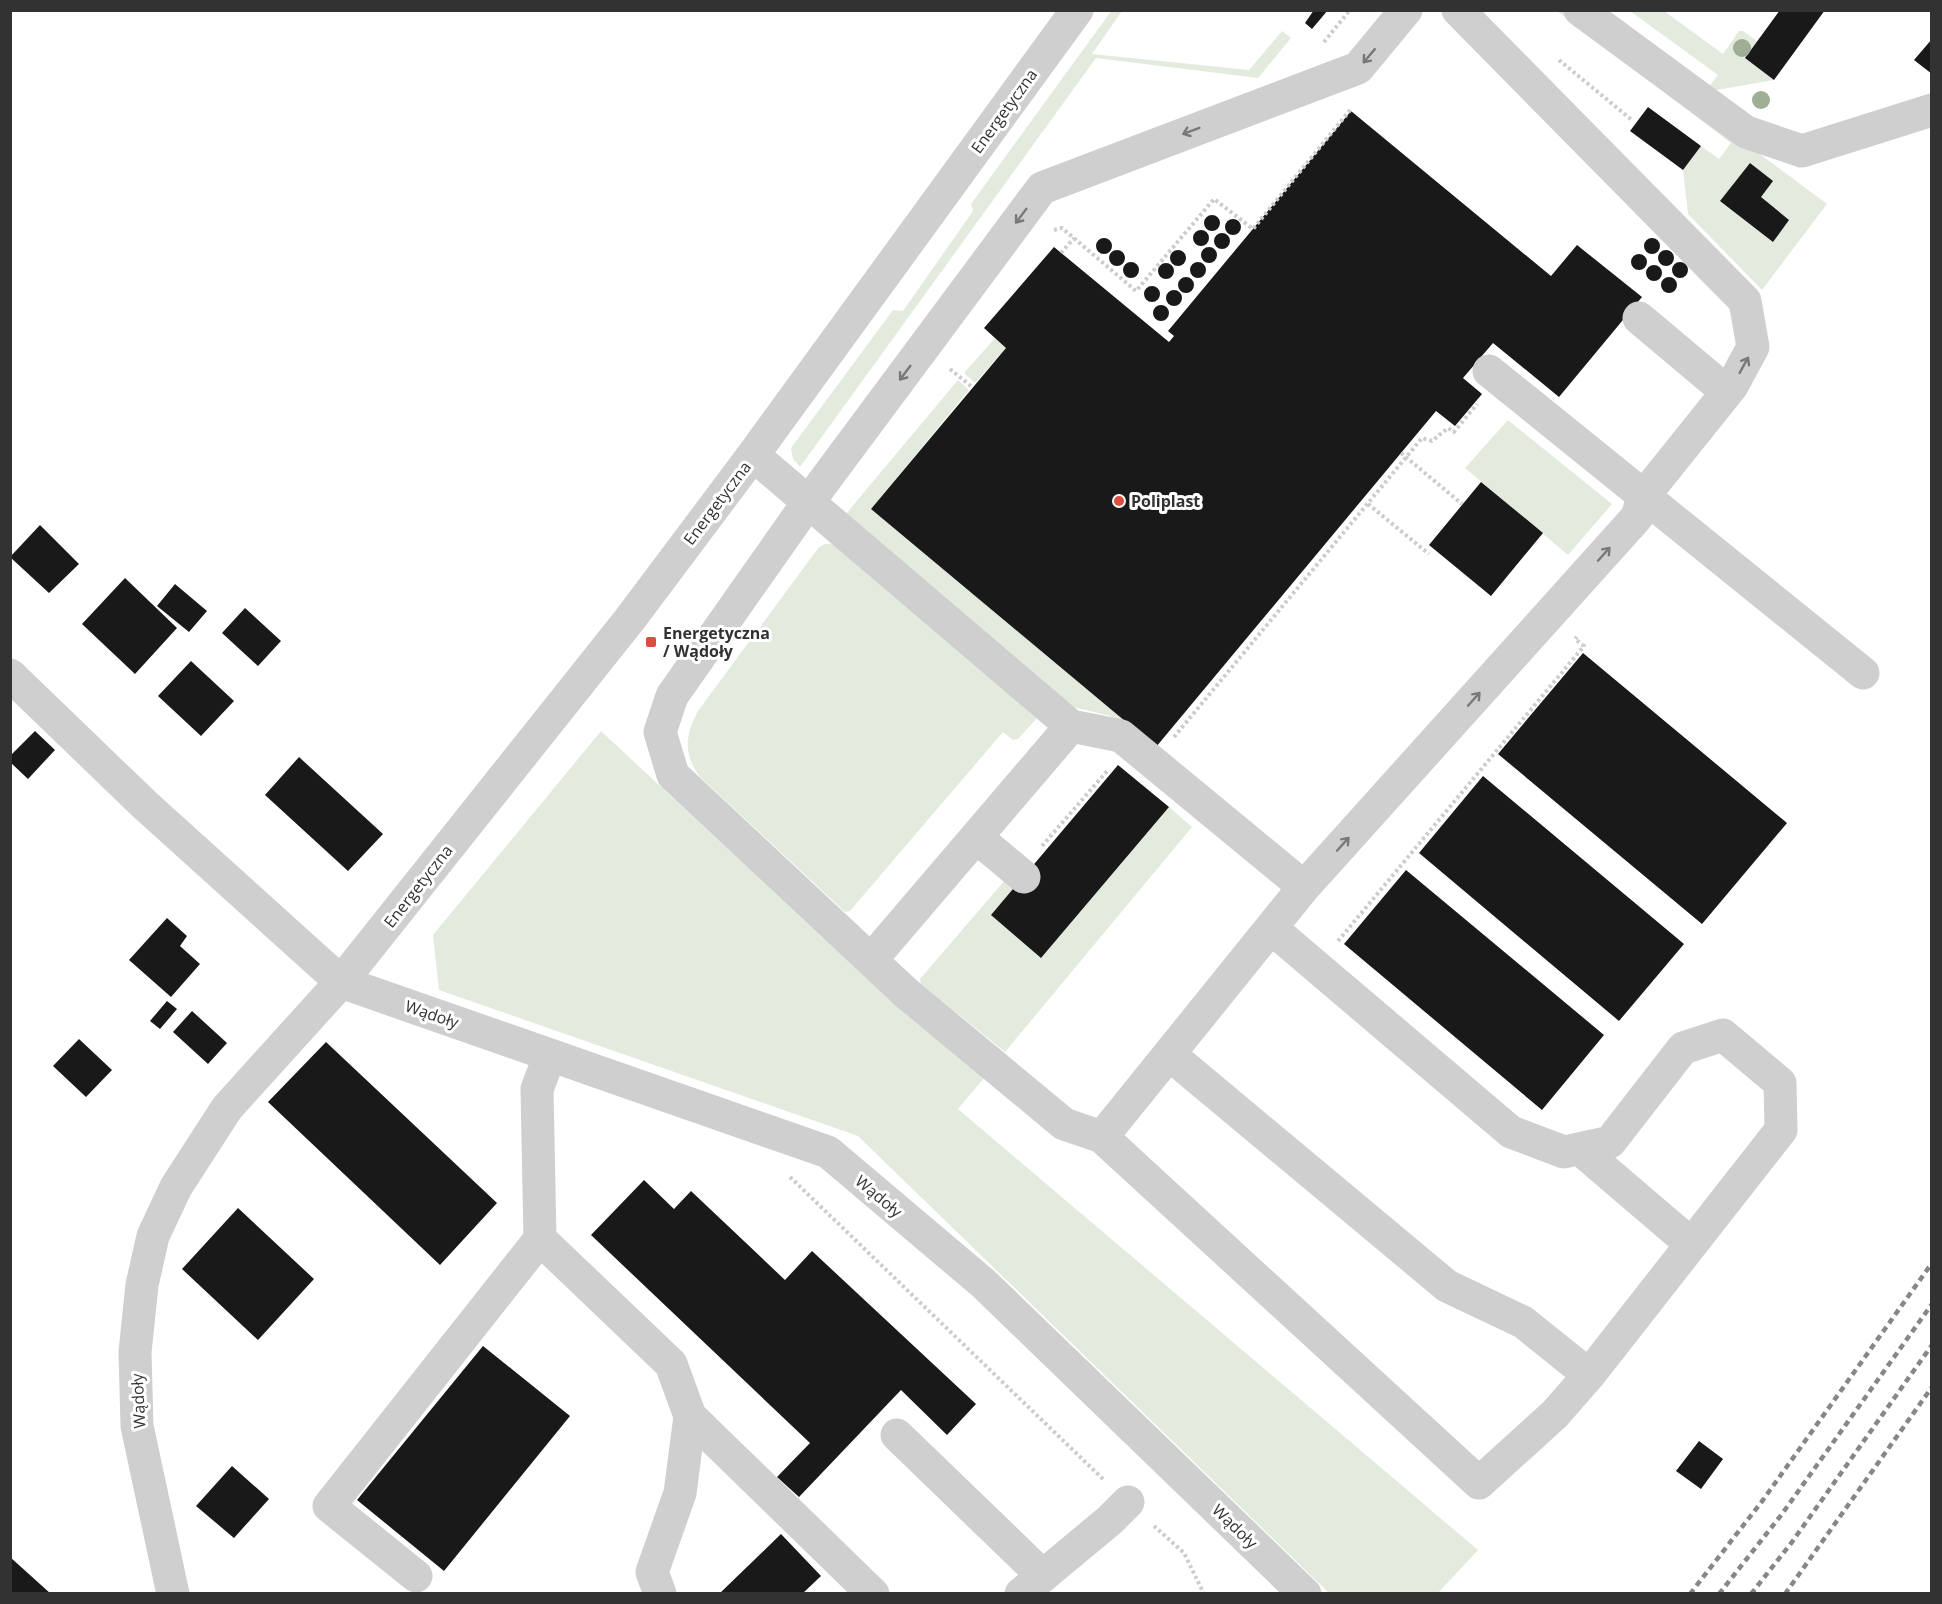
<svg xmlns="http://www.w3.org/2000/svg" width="1942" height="1604" font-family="'Open Sans',sans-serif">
	<rect width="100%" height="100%" fill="#fff"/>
	<path fill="#e3ebde" d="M1112,10L1122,11L1092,54L1249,70L1282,31L1291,38L1258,78L1096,58L800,467L793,459L791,448L893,310L903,311L973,211L971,204Z
		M1557,11H1568L1827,204L1762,290L1688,214L1683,170L1701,146L1719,159L1731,143Z
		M1630,11H1664L1723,54L1739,31H1743L1757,41L1745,58L1774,80L1705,92L1718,75Z
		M995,338L1006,348L975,383L964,373Z
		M958,380L969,390L871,509L1156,747L1153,751L1110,716L1069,706L845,515Z
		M1508,420L1612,504L1568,555L1465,468Z
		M825,544H834L1037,718L1018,739L1013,740L1003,732L850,911L845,912L700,777C683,754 685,735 698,711L819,547Z
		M601,731L892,1002L985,1077L958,1109L1478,1550L1438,1593H1329L858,1136L439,990L433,935Z
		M1169,807L1192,827L1005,1052L921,984L920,979L1005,880L1012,878L1042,957Z"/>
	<path fill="#191919" d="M1314,10H1328L1312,29L1305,23Z
		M1780,10H1825L1774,80L1745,58Z
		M1932,39V74L1914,60Z
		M1648,107L1701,146L1683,170L1630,131Z
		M1351,111L1551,276L1577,245L1642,297L1559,397L1493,343L1463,378L1482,394L1455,426L1436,411L1156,747L871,509L1006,348L984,328L1054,247L1169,342L1174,336L1168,331Z
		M1750,163L1773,181L1761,197L1789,220L1773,242L1720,201Z
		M1204 223a8 8 0 1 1 16 0a8 8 0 1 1-16 0Z
		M1225 227a8 8 0 1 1 16 0a8 8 0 1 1-16 0Z
		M1193 238a8 8 0 1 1 16 0a8 8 0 1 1-16 0Z
		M1214 241a8 8 0 1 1 16 0a8 8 0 1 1-16 0Z
		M1096 246a8 8 0 1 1 16 0a8 8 0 1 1-16 0Z
		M1644 246a8 8 0 1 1 16 0a8 8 0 1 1-16 0Z
		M1201 255a8 8 0 1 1 16 0a8 8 0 1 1-16 0Z
		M1109 258a8 8 0 1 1 16 0a8 8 0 1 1-16 0Z
		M1170 258a8 8 0 1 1 16 0a8 8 0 1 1-16 0Z
		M1658 258a8 8 0 1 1 16 0a8 8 0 1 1-16 0Z
		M1631 262a8 8 0 1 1 16 0a8 8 0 1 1-16 0Z
		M1190 270a8 8 0 1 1 16 0a8 8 0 1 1-16 0Z
		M1672 270a8 8 0 1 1 16 0a8 8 0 1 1-16 0Z
		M1123 270a8 8 0 1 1 16 0a8 8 0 1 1-16 0Z
		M1158 271a8 8 0 1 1 16 0a8 8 0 1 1-16 0Z
		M1646 273a8 8 0 1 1 16 0a8 8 0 1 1-16 0Z
		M1661 285a8 8 0 1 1 16 0a8 8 0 1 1-16 0Z
		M1178 285a8 8 0 1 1 16 0a8 8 0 1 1-16 0Z
		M1144 294a8 8 0 1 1 16 0a8 8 0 1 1-16 0Z
		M1166 298a8 8 0 1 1 16 0a8 8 0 1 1-16 0Z
		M1153 313a8 8 0 1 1 16 0a8 8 0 1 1-16 0Z
		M1481,482L1543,533L1491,596L1429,545Z
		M40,525L79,564L49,593L10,557Z
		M125,578L177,628L135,674L82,624Z
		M175,584L207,611L189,632L157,606Z
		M245,608L281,641L258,666L222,633Z
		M1583,653L1787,823L1702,924L1498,754Z
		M191,661L234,701L201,736L158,696Z
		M35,731L55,750L28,779L10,762V756Z
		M299,757L383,834L348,871L265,795Z
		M1118,765L1169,807L1041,958L991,915Z
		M1483,776L1684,944L1619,1021L1419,853Z
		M1406,870L1604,1035L1542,1110L1344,944Z
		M167,918L187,936L180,946L200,964L171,997L129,960Z
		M167,1001L177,1009L160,1029L150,1021Z
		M192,1011L227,1043L208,1064L173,1032Z
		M79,1039L112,1070L86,1097L53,1066Z
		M326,1042L497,1203L440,1265L268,1102Z
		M644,1180L674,1209L691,1191L785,1280L812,1251L976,1404L947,1435L901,1390L799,1497L777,1477L810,1443L591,1235Z
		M238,1208L314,1279L258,1340L182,1269Z
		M483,1346L570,1416L444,1571L357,1500Z
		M1699,1441L1723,1459L1701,1489L1676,1471Z
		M232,1466L269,1499L234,1538L196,1506Z
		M781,1534L821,1576L802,1594H719Z
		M10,1557L51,1594H10Z"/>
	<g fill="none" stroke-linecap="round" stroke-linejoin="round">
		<path stroke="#ccc" stroke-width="4" stroke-dasharray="3 3" stroke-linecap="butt" d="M1324,42L1350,10
			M1559,60L1633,121
			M1054,230L1062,228L1136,291L1214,199L1253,229L1351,109
			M1061,253L1074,238
			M950,369L972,387
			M1401,453L1462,504
			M1368,504L1429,554
			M1174,737L1422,438L1432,441L1448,428L1454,432L1477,404
			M1042,846L1108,770
			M1338,941L1584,646L1575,639L1577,637
			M790,1177L1104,1480
			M1154,1526L1184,1553L1204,1594"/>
		<path stroke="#cfcfcf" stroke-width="33" d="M1406,10L1358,68L1042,188L807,504L672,696L660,732L673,775L905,992L1064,1124L1102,1137L1304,887L1637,517L1643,497L1732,386L1753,347L1745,301L1458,10
			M1580,10L1746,132L1802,151L1932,110
			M1639,318L1727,392
			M1489,371L1863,673
			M753,455L1071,726L1121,736L1304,887
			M10,675L145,805L341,982L828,1152L983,1283L1305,1594
			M976,837L1024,877
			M871,960L1071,726
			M1169,1054L1447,1286L1523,1322L1589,1375
			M1102,1137L1479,1483L1555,1414L1589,1375L1781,1130L1780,1083L1723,1035L1683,1048L1610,1142L1564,1152L1511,1132L1271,928
			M1580,1149L1691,1244
			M540,1239L671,1364L690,1416L680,1493L652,1572L660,1594
			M690,1416L873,1594
			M897,1435L1043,1576
			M416,1576L329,1506L540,1239L537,1089L550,1055
			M173,1594L137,1426L135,1352L142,1285L153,1236L176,1187L227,1108L341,982L630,619L753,455L1077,10
			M1021,1594L1110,1520L1128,1502"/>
		<path stroke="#878787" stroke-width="4.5" stroke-dasharray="6 4.5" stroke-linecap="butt" d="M1690,1594L1763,1500L1932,1263
			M1719,1594L1782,1514L1932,1304
			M1751,1594L1792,1542L1932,1345
			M1785,1594L1932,1387"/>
	</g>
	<g fill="#9eaf96">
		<circle cx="1742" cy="48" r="9"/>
		<circle cx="1761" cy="100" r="9"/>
	</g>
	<defs><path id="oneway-shaft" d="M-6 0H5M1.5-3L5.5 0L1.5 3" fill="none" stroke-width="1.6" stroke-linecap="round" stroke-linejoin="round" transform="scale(1.5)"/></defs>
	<g stroke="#797979">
		<use href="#oneway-shaft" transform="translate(1369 56) rotate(130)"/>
		<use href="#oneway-shaft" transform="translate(1191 131) rotate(159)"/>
		<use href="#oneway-shaft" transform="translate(1021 216) rotate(127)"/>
		<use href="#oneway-shaft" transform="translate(1744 365) rotate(-61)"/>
		<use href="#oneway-shaft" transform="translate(905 373) rotate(127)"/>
		<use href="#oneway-shaft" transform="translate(1604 554) rotate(-48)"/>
		<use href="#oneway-shaft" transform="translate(1474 699) rotate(-48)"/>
		<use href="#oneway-shaft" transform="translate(1343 844) rotate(-48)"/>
	</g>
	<g fill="#de4c3f" stroke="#fff" stroke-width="2">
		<circle cx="1119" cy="501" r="6"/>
		<rect x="645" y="636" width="12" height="12" rx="3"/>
	</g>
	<g text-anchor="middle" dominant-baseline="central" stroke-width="6" stroke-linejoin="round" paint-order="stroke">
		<g font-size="16" fill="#323232" stroke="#fff">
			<text transform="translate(1004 111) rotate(-54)">Energetyczna</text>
			<text transform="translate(717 503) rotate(-53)">Energetyczna</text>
			<text transform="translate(418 886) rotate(-52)">Energetyczna</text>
			<text transform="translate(432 1014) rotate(19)">Wądoły</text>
			<text transform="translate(879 1196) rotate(40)">Wądoły</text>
			<text transform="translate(138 1401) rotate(-93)">Wądoły</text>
			<text transform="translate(1235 1526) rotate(44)">Wądoły</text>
		</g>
		<g font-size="16" font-weight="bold" fill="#323232" stroke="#fff" text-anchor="start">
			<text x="1131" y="501">Poliplast</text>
			<text x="663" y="633">Energetyczna<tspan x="663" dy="18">/ Wądoły</tspan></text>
		</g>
	</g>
	<rect width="1942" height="1604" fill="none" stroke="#323232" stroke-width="24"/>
</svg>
